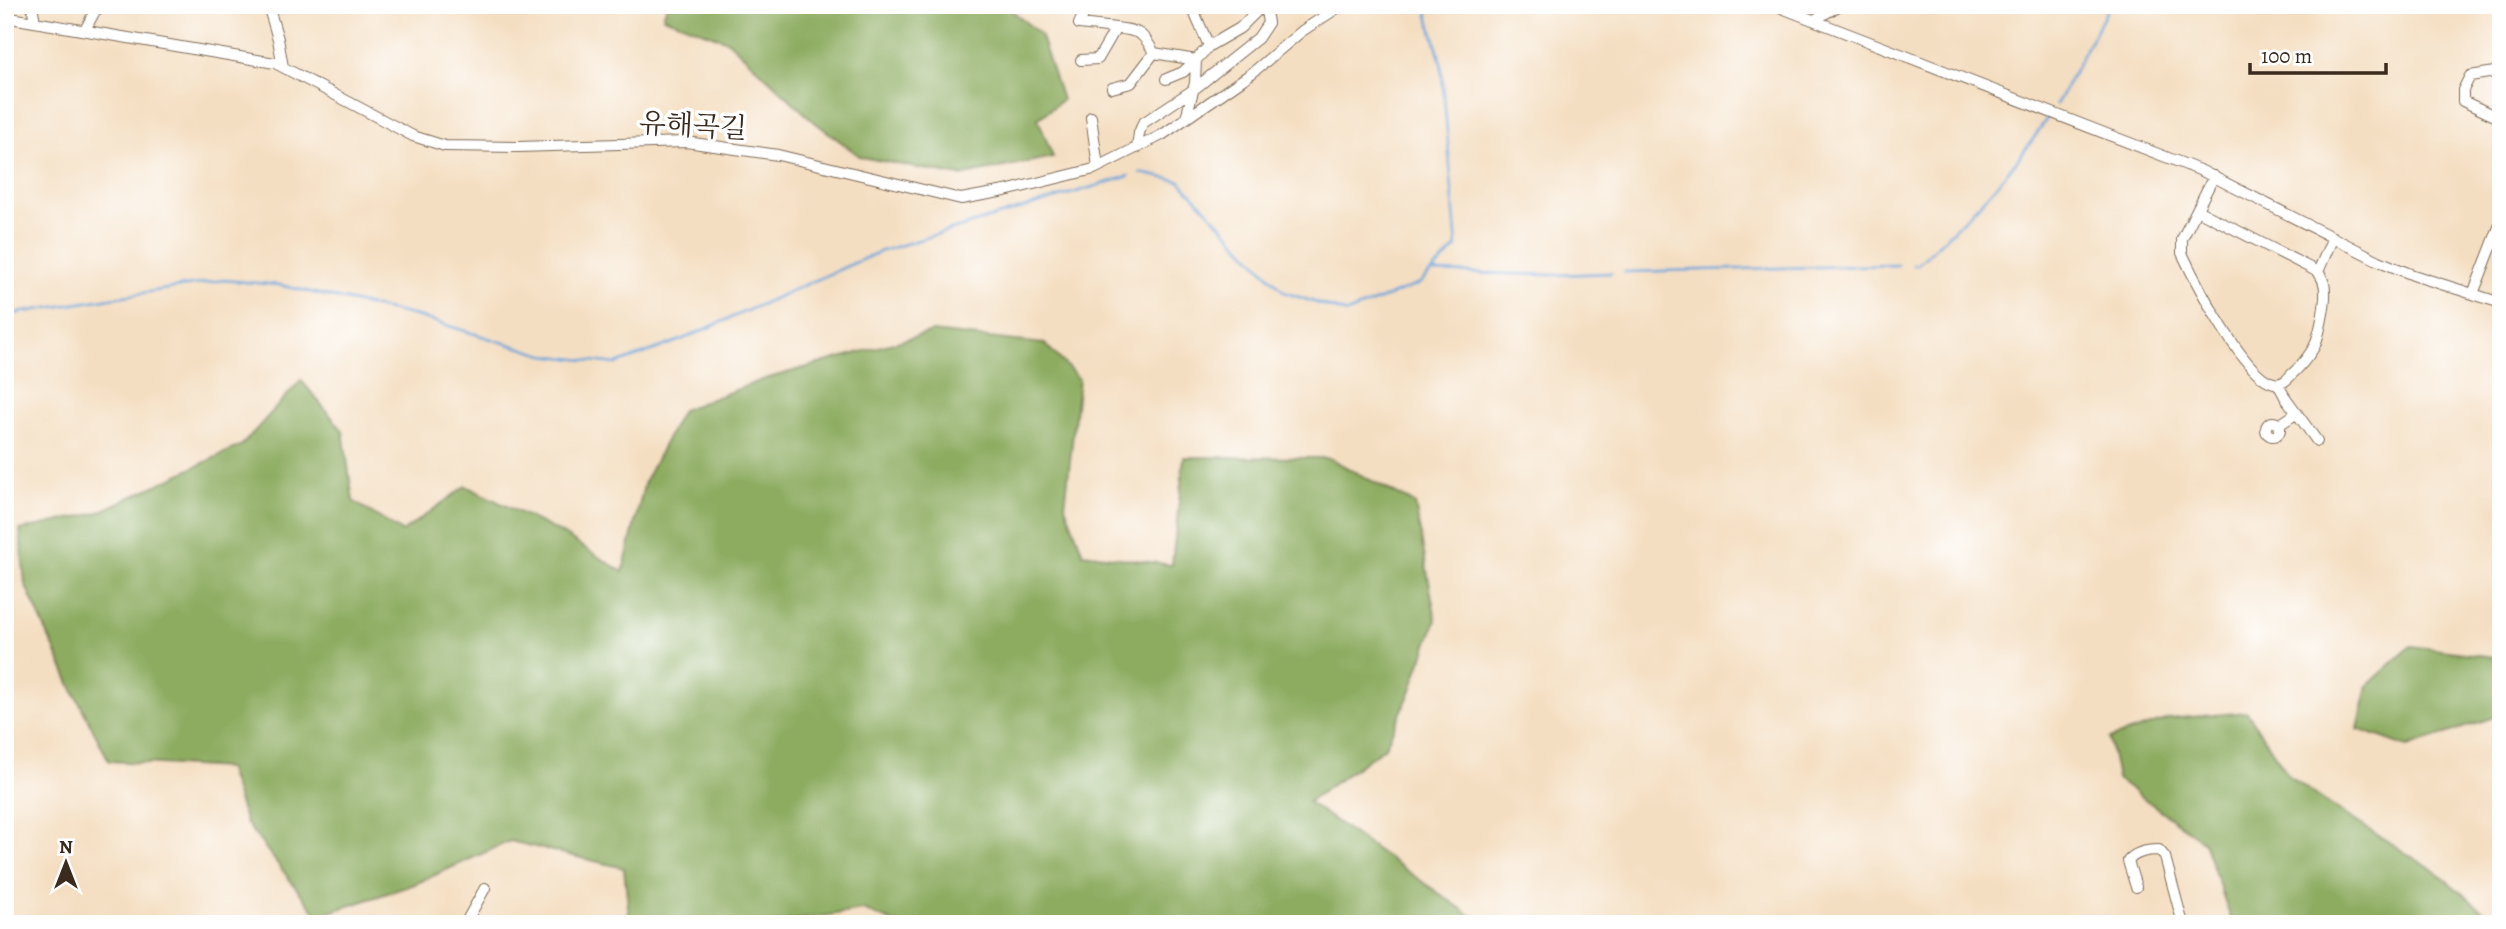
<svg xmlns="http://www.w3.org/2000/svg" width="2506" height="929" font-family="Alegreya,'Noto Serif KR',serif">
	<rect width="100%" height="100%" fill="#fff"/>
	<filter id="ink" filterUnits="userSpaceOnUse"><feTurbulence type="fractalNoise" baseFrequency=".0143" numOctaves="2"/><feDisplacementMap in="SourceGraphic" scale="14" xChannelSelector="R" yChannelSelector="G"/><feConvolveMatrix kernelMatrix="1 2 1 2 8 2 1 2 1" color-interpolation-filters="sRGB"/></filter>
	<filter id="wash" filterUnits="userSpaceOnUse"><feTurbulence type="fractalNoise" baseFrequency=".00686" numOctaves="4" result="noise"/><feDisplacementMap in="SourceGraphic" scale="28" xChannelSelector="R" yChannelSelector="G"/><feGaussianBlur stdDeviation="1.57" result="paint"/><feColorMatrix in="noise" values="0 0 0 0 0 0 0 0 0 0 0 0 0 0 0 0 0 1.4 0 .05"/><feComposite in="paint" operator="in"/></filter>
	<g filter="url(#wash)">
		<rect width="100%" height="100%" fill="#f4dec1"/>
		<path fill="#8dac60" stroke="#646b3f" stroke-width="2" d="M667,5H1005L1040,34L1062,100L1038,119L1053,157L960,176L861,157L812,120L728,41L663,17Z
			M932,332L1045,344L1079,379L1065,506L1083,553L1172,565L1184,457L1329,458L1415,504L1436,620L1409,695L1385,747L1308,802L1476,919L1474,924H898L863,910L769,924H634L629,916L624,868L510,841L415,884L318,916L246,823L227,768L109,761L73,690L25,584L20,530L97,513L242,445L301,380L343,431L353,501L402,532L466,486L559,532L623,572L645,481L682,410L765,379Z
			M2411,646L2501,658V723L2494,717L2408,747L2358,729L2368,685Z
			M2247,712L2289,776L2327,803L2436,872L2491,917L2501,910V924H2233L2204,842L2117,779L2109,739L2168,719Z"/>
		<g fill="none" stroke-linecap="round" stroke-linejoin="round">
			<path stroke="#6aa4da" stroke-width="2.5" d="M2056,105L2110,5
				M1140,173L1180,181L1284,292L1347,313L1419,284L1457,247L1441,62L1425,5
				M1913,265H1917C1964,220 2012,175 2047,118
				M1432,272L1554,275L1611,273
				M1624,272L1898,265
				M5,315L224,280L279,285L416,316L544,355L616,364L681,340L879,252L1129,176"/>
		</g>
	</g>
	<g filter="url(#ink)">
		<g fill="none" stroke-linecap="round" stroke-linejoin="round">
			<g stroke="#7c6957" stroke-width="12">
				<path id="minor" d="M32,5L35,22
					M268,5L278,39L283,67
					M1191,5L1209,46
					M1774,5L2202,171L2379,261L2413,275L2501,303
					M95,11L104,5
					M5,17L275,63L413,136L445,146L518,147L686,142L778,155L961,199L1005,191L1094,169L1162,135L1252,73L1302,31L1342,5
					M1814,20L1840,5
					M1079,24L1116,28
					M1079,24L1088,5
					M85,30L95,11L92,5
					M1081,60L1098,59L1116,28C1139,31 1143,32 1154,53
					M2501,71L2470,76L2463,90V101L2501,119
					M1166,79L1183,72L1196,60
					M1112,88L1131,83L1154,53L1196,60
					M1091,117L1098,167
					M1186,118L1195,83L1196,60L1209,46L1240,28L1263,5
					M1137,148L1139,133L1143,123L1193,90L1258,38L1268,23L1265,5
					M2214,176L2182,239V253C2195,281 2245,378 2274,383C2282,385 2287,380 2292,374C2300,367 2307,358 2313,349C2319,339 2326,303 2325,291C2325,284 2322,277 2318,272
					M2197,210L2318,272L2333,237
					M2473,294L2501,222
					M2278,384L2285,397L2317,441
					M2266 429a7 7 0 1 1 14 0a7 7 0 1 1-14 0Z
					M2279,425L2297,413
					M2136,887L2128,861C2135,852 2147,850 2159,850L2165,857L2183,924
					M465,924L485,888"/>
			</g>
			<use href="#minor" stroke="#fff" stroke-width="10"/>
		</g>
	</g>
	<g text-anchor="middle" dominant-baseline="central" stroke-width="7" stroke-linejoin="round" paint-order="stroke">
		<g font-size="28" fill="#3b2a1e" stroke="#fff">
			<text transform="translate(693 126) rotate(3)">유해곡길</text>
		</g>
	</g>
	<rect width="2506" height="929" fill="none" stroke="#fff" stroke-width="28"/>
	<g transform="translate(66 863)" stroke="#ffffff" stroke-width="5" paint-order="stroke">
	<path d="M0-5L12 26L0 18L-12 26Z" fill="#3b2a1e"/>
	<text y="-10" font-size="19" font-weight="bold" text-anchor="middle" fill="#3b2a1e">N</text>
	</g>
	<path d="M2250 63v10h136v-10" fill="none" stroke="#3b2a1e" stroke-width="3.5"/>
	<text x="2261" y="63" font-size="21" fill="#3b2a1e" stroke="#ffffff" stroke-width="5" paint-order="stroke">100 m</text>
</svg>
